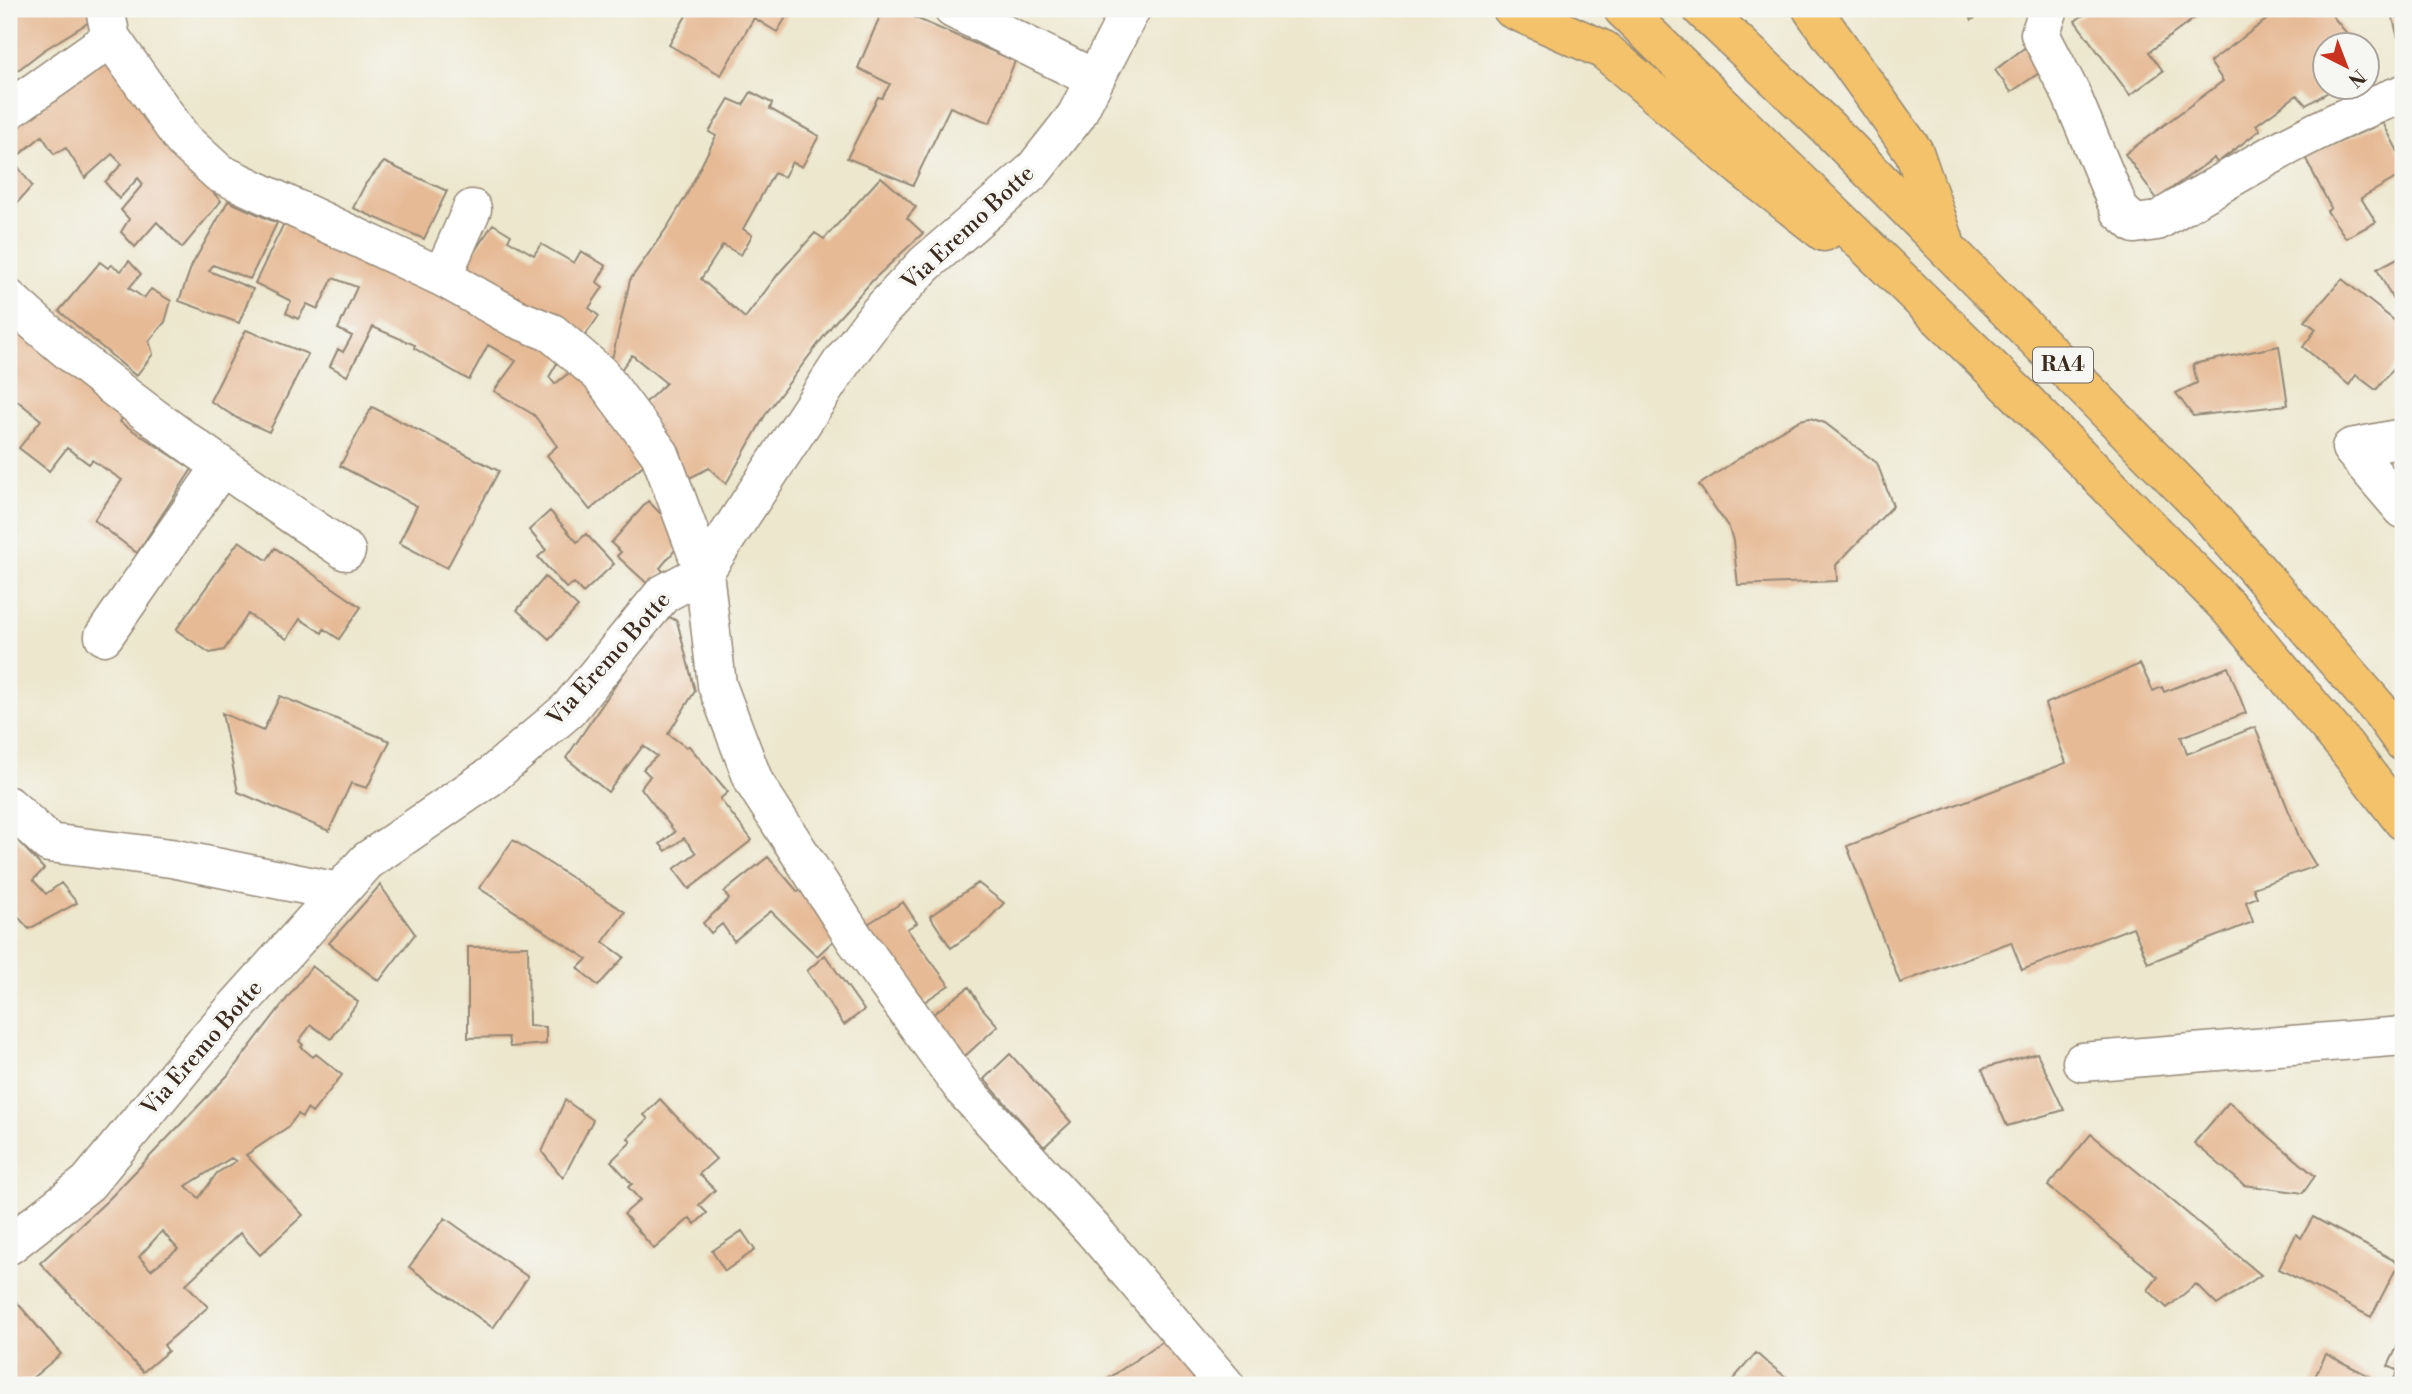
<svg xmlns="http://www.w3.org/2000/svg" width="2412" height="1394" font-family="'Libre Bodoni',serif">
	<rect width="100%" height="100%" fill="#f6f6f2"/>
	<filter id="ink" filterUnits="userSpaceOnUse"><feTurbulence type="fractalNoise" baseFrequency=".0143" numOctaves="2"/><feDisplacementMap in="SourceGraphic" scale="14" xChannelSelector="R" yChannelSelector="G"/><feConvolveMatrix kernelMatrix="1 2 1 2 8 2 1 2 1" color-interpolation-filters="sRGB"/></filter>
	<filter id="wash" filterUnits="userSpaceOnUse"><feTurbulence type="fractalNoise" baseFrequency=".00686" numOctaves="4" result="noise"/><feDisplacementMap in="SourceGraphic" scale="28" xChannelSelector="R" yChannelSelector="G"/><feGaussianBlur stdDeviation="1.57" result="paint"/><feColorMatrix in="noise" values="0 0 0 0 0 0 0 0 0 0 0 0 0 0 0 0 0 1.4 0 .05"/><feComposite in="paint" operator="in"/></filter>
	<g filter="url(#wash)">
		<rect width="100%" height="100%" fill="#ece7cd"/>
		<g id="blocks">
			<path fill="#e6ba95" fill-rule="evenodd" d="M12,9H92L94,19L44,50L9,77V13Z
				M690,9H791L777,32L754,18L721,75L669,45Z
				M883,9H895L1015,61L990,123L950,107L913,185L847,158L878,97L882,98L890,84L858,68Z
				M1965,9H1987L1972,20Z
				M2092,9H2195L2199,15L2149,52L2163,71L2130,95L2075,21Z
				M2281,9H2327L2357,46H2324V88H2335L2306,105L2297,95L2256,125L2260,130L2217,163L2214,158L2157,199L2125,154L2223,81L2210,62Z
				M2387,9H2403V36L2398,38L2392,15H2388Z
				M2027,46L2045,69L2011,92L1995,70Z
				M112,53L198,176L221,201L182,248L157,222L135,247L121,232L129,219L121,210L143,184L138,178L119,199L105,182L122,164L112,154L85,178L66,148L54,154L42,136L13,160L32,186L9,212V124Z
				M751,92L772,103L770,109L819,136L802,167L792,162L784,177L774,173L743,229L752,235L741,255L723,245L701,279L745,318L779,273L815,233L824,239L881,177L916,207L907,218L923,233L873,280L834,323L767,412L726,484L709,468L682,482L643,405L666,383L632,355L620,371L612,359L630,280L668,226L686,196L716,136L709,132L729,99L743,105Z
				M2383,123L2403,161V174L2361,198L2376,222L2346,238L2327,211L2331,208L2305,157Z
				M384,162L447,191L424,239L353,208L366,183Z
				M228,201L277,223L250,279L213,265L209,271L253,289L239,323L179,301L192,265Z
				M285,221L563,353L549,377L555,384L580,364L654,456L590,510L547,455L557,446L534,415L494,391L516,361L488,345L469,380L414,348L415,345L373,327L347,376L330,366L338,349L343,352L352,336L338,329L357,287L333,278L318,309L307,304L298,319L286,313L291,301L255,283Z
				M493,224L511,235L508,240L534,255L541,244L574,263L581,251L606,266L597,282L603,287L589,308L599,316L584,337L550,314L463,268Z
				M2403,255V297L2393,300L2377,269Z
				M129,261L141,274L129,288L144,298L151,289L171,301L165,322L149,341L153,354L136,376L59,311L100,262L108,268L112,265L121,271Z
				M2342,279L2395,321L2403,322V356L2376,390L2356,375L2349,385L2303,347L2316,329L2305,321Z
				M9,314L126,411L120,422L192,469L137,553L94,520L122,480L92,460L89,464L67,448L49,471L19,448L41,420L9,394Z
				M246,330L308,354L269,432L237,418L210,401Z
				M2279,346L2288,405L2193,416L2176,393L2197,383L2193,364Z
				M372,407L499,471L447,568L399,543L417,506L340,466Z
				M1810,418L1825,423L1877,463L1893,506L1836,565L1837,581L1738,585L1733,541L1729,528L1699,485L1780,431L1800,420Z
				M648,501L685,538L660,568L663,571L651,587L617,556L621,552L611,543Z
				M550,511L577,542L586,534L614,564L583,593L574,583L566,588L538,557L546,550L529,530Z
				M239,541L267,560L275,548L361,607L339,639L324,629L322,633L300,619L287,639L248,614L224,650L210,653L176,630Z
				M545,577L578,607L549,639L517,610Z
				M664,614L677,621L695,691L668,734L686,747L689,746L728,792L720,799L752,840L689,889L674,869L696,853L684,838L666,851L660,844L675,832L641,788L650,776L643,769L657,756L643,746L608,792L566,758Z
				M2140,664L2153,691L2162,687L2164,692L2228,667L2246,713L2181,737L2187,754L2255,727L2300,839L2316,866L2253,888L2257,897L2246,902L2253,922L2148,963L2133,927L2022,970L2011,942L1900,983L1847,846L2066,763L2045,704Z
				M280,696L390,741L367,788L351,783L329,831L238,792L222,713L263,731Z
				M9,831L44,869L33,880L46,894L61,883L77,903L29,929L9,907Z
				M513,840L625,912L603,942L624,957L598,986L578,968L587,959L479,888Z
				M768,857L798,892L804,888L842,933L817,956L771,911L734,941L722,924L711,933L703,923L729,899L724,892Z
				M978,883L1004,903L981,927L951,948L930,916Z
				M380,885L415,934L379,981L329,943Z
				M903,902L917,923L907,929L949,985L917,1007L858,930Z
				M528,946L529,1026L546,1027V1044L510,1047L508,1037L468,1038V947Z
				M825,955L864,1010L844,1025L807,971Z
				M312,966L358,1002L331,1039L311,1025L299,1041L303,1045L301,1047L313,1057L316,1054L342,1075L312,1113L307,1109L302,1117L298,1114L288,1127L246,1155L303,1215L260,1255L240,1233L186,1284L208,1307L164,1345L168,1351L143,1372L40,1263L109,1199L228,1075ZM231,1158L236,1161L217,1173L199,1198L186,1186ZM162,1231L178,1249L151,1270L139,1257Z
				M969,987L982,1008L998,1026L965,1056L928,1018Z
				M2037,1053L2064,1110L2007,1126L1982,1069Z
				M1010,1054L1071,1122L1044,1147L984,1079Z
				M660,1099L716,1159L699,1174L715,1190L699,1205L707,1213L695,1224L690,1218L654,1249L624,1214L640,1200L628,1187L632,1184L611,1161L631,1142L628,1138L648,1119L644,1115Z
				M565,1100L593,1120L563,1178L542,1152Z
				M2229,1102L2315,1176L2303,1193L2244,1185L2194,1143Z
				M2091,1134L2156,1187L2261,1275L2217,1305L2196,1284L2167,1308L2148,1290L2158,1277L2048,1186Z
				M2313,1217L2399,1263L2371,1317L2279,1269L2296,1234L2301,1238Z
				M445,1218L528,1277L493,1328L409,1267Z
				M742,1231L755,1250L725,1271L712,1251Z
				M9,1293L61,1354L24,1385H9Z
				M1169,1337L1203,1385H1099Z
				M2398,1345L2403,1348V1385H2391L2398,1371L2388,1366Z
				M1756,1353L1764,1360L1796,1385H1728Z
				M2326,1354L2383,1383L2381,1385H2311Z"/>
		</g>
	</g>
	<g filter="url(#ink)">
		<use href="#blocks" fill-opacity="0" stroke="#948876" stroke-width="2"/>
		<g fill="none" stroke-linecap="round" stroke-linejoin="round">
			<g stroke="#948876" stroke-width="41">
				<path id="minor" d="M105,9L111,38L183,140L219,173L442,277L515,318L552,333L600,374L660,454L704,572L717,685L754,782L855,939L966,1092L1093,1230L1225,1385
					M953,9L1095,79
					M2049,9L2040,34L2071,94L2120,211L2135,224L2157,221C2237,174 2315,126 2403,94
					M9,110L111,38
					M442,277L472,209
					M9,299C112,394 230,473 346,551
					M2403,438L2351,448L2403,509
					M104,636L221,467
					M9,806L49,843L171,858L339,892
					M2082,1062L2403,1036
					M9,1245L88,1183L202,1045L367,861L491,776L568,710L663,594L704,572L842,362L879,313L925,264L1032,172L1076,116L1131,9"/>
			</g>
			<g stroke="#948876" stroke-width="41">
				<path id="highway" d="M1512,9L1604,50L1741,167L1824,232
					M1623,9L2025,401L2228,607L2345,746L2403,821
					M1702,9L1826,126L2202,507L2383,714L2403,742
					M1812,9L1914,152L1944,239"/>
			</g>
			<use href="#minor" stroke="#fff" stroke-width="38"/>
			<use href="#highway" stroke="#f4c26a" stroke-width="38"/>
		</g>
	</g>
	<g text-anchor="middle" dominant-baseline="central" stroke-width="7" stroke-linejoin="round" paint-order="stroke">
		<rect fill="#f6f6f2" stroke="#73675e" stroke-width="2" x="2033" y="347.5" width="60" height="35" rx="5"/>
		<g font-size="21" font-weight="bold" fill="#3b2a1e">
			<text x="2063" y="365">RA4</text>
		</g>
		<g font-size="23" fill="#3b2a1e" stroke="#f6f6f2">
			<text transform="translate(968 228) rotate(-43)">Via Eremo Botte</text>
			<text transform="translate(609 659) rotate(-48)">Via Eremo Botte</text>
			<text transform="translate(202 1048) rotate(-49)">Via Eremo Botte</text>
		</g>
	</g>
	<rect width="2412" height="1394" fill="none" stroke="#f6f6f2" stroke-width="35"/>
	<g transform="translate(2346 66) rotate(138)"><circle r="33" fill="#f6f6f2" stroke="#aba49d" stroke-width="2"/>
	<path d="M0-5L12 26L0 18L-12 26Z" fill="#c8321e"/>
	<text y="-10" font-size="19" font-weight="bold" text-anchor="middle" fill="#3b2a1e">N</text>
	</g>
</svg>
